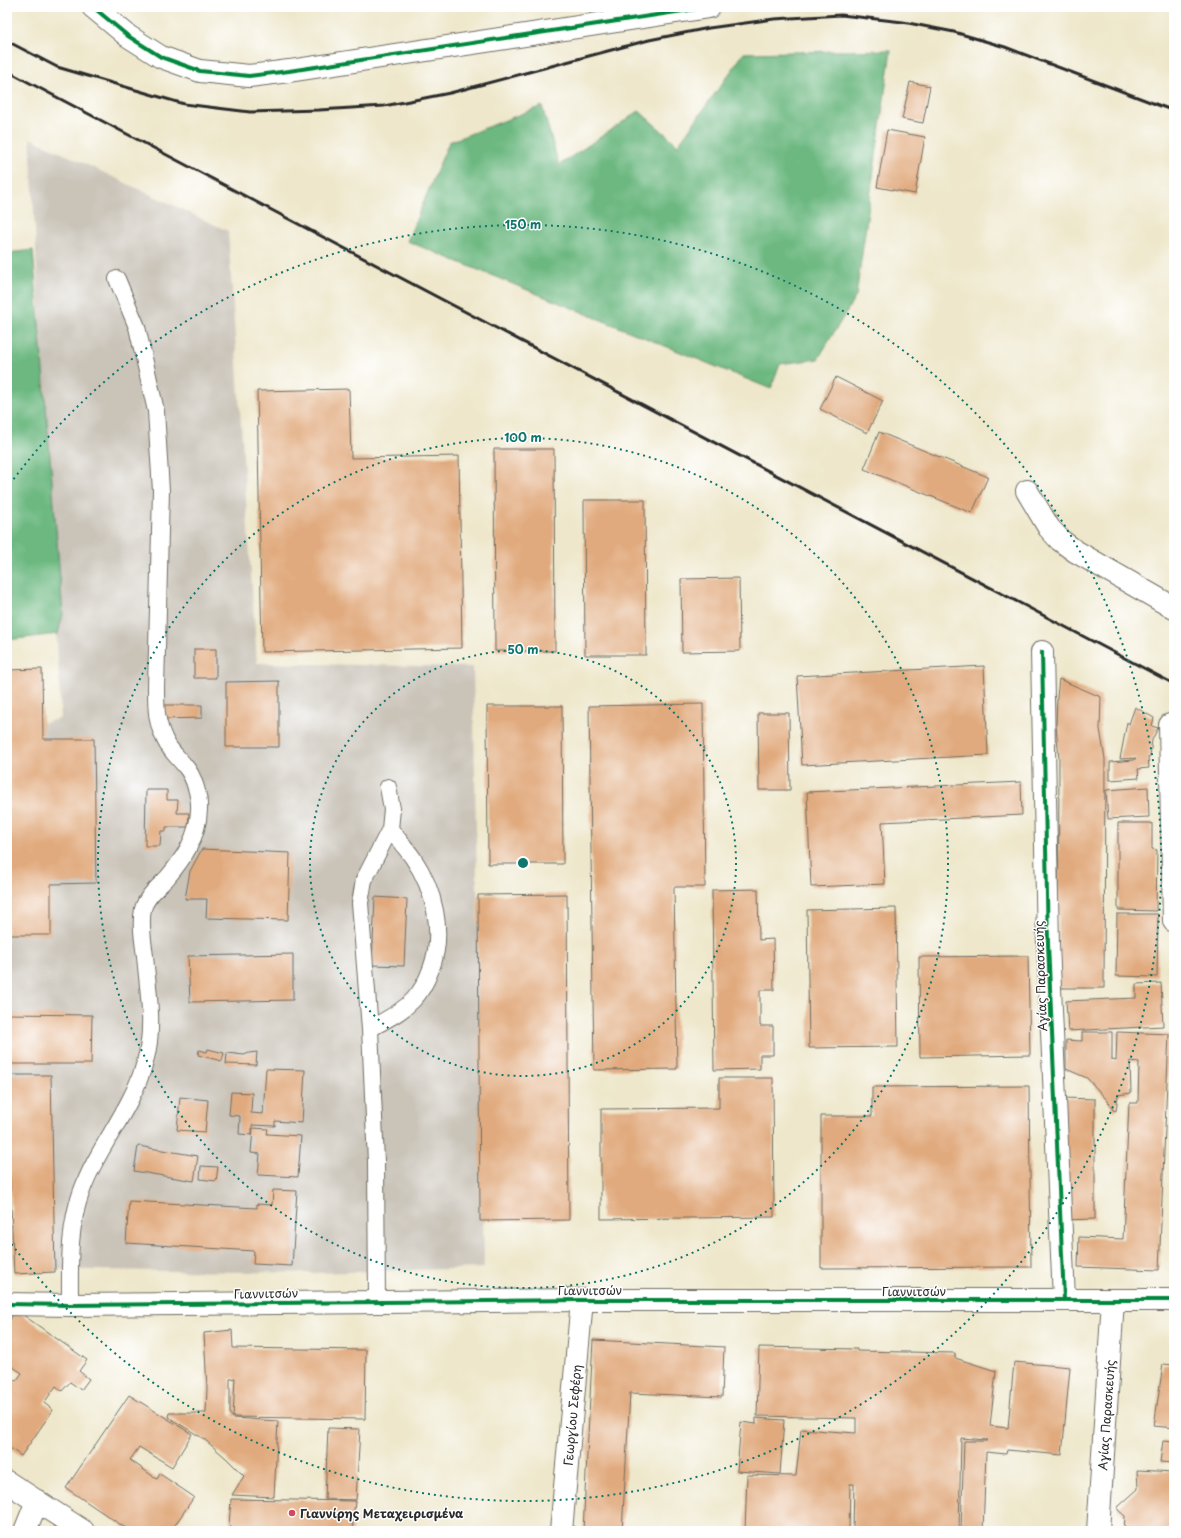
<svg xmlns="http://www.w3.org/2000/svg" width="1181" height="1538" font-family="'Playpen Sans',sans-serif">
	<rect width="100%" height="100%" fill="#fff"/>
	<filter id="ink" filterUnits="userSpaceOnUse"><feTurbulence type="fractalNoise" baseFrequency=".025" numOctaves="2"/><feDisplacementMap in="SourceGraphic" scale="8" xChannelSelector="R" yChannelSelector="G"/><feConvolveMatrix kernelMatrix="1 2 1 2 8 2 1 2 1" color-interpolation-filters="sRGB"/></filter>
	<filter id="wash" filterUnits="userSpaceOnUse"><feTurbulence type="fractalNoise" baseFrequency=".012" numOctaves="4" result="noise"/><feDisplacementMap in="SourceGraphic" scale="16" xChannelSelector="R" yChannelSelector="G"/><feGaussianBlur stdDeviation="0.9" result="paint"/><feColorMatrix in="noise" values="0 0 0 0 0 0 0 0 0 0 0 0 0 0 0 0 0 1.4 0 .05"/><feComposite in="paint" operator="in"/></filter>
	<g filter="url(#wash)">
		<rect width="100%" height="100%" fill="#eee7cb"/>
		<path fill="#c9c3b8" d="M30,138L228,231L257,663L473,667L484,1268L315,1273L18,1269L7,958V734L61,718Z"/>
		<path fill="#6cb880" stroke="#4c7256" d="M891,50L856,296L818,359L780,364L771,389L407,241L449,142L542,106L559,165L639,111L678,145L744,53Z
			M33,250L63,614L58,634L7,640V253Z"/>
		<g id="blocks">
			<path fill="#e1aa7e" d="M910,82L930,86L923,123L902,119Z
				M887,130L925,137L915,194L877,187Z
				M836,377L883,401L867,433L820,409Z
				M349,389L351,458L459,456L462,648L262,652L257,391Z
				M879,432L988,477L972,513L864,469Z
				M494,449H554L555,651H495Z
				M584,500H645L646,655H585Z
				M739,578L740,651L682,652L681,579Z
				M194,649H216V678H194Z
				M984,666L988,755L802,765L797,676Z
				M42,669L43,739H94L96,883L51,884V935H7V670Z
				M1059,679L1101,697L1100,729L1105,759L1104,988H1058L1059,759L1056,725L1057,697Z
				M279,681V747H226V682Z
				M703,704L705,887H674L677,1069L594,1070L589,706Z
				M163,705H202V718L163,719Z
				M487,706H562L563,864H488Z
				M1135,707L1154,718L1152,726L1158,728L1152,740L1150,756L1148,757L1149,768L1138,769L1139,778L1110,780V762L1134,760L1136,758L1120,759L1127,722L1129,724Z
				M758,713H789L790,790H759Z
				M1021,782L1022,815L882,822L885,884L811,887L807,792Z
				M1148,787L1149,817L1108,819L1106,790Z
				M146,790H167V800H178L177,813H189L188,827H166V831H161L160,846H145Z
				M1118,823H1152V849L1157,850L1156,911L1118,910Z
				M202,849L290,853L288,920L206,918L207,899H185L190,871Z
				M758,889L759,940L773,939L774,990H760V1026H773V1055H760V1069L714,1070L712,890Z
				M567,894L569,1220L480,1221L478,895Z
				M375,897L407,899L404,966L372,965Z
				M896,908L898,1047L809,1048L807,910Z
				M1117,914H1158L1157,977L1116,976Z
				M293,954V1000L190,1002L188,956Z
				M1028,956L1030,1055L920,1057L919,957Z
				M1161,983L1163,1026L1068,1031L1066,1001L1136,998V984Z
				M7,1014L92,1015L91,1064H7Z
				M1082,1032H1112V1060L1116,1061L1117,1032L1169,1034L1159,1270L1078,1267L1079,1237L1123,1239L1129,1103H1138L1139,1062L1130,1061L1131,1093L1118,1095L1116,1111L1113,1110L1108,1101L1087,1078L1066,1069V1040L1082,1041Z
				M208,1049L224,1053L222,1061L198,1055L199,1050L207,1052Z
				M257,1052L256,1065L226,1064L227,1053L244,1055L249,1053Z
				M266,1069L305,1070L302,1123L275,1121V1126L252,1125V1135L239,1134L240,1116L229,1115L231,1092L252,1093L251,1113L263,1114Z
				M7,1075H51L55,1272L14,1274L9,1161H7Z
				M719,1078H773L774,1217L601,1219V1109L719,1108Z
				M1029,1086L1031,1267L821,1268V1116H872V1087Z
				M180,1097L208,1100L205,1132L177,1130Z
				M1062,1098L1095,1099V1219L1062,1220Z
				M253,1128L268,1129L267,1134L301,1136L298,1177L258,1175L260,1154L251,1153Z
				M138,1146L198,1156L194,1181L134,1171Z
				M201,1166L218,1167L216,1181L200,1179Z
				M273,1190L297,1191L292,1266L253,1264L254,1251L126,1243L129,1201L257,1208V1204L272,1205Z
				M16,1310L87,1360L79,1371L89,1379L81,1390L70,1382L62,1391L56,1386L44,1403L53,1410L21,1456L7,1446V1375L16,1381L22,1373L7,1363V1325Z
				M232,1330L233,1348L366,1350L365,1419L233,1417L235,1378L230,1379V1414L233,1418L278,1421L274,1497L232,1495L244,1476L226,1458L204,1439L168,1417L169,1413H206L207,1389L204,1333Z
				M593,1340L724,1347L722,1397L630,1393L622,1531H583Z
				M759,1347L857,1349V1351L955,1353V1358L996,1371L990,1426L1008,1428L1014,1362L1070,1367L1062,1455L1007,1450L1006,1454L986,1452L983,1531H961L964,1441H987L988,1440L961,1438L959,1531H853L854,1484H850L849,1531H745L747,1475L796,1476L801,1429L856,1433V1418L757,1416Z
				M1163,1364L1174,1365V1428L1154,1426Z
				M129,1395L192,1434L172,1467L139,1447L130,1460L157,1479L160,1474L194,1497L171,1531H130L66,1488Z
				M756,1418L784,1420L780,1474L737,1471L741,1422L756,1424Z
				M328,1428L360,1429L356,1500L325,1499Z
				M1163,1441L1174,1442V1463L1160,1462Z
				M1137,1470L1174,1472V1531H1124L1125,1516L1118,1510V1507L1138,1489Z
				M231,1499L355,1501L352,1531H235L229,1525Z"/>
		</g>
	</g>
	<g filter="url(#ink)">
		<use href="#blocks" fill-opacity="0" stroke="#6f6d63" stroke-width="1"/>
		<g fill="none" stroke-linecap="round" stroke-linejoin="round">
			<g stroke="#6f6d63" stroke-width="18">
				<path id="service" d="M370,1029C385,1020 401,1013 413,1000C422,991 427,980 431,969C445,932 434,889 413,858C406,848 397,838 390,829
					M377,1302L376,1162L370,1029L360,903L364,880L390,829L392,809L388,787
					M70,1305C70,1268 68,1229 81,1193C97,1147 132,1110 145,1062C155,1027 148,991 145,956C143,941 140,924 143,909C146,897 158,887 167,878C184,858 198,837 199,810C200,797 194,776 185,766C178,757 170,751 165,740C156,722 156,707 156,688L161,491L156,411L137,327L117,279"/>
			</g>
			<g stroke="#6f6d63" stroke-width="24">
				<path id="minor" d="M93,7L128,36L161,57L200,71L249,76L289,71L709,7
					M1027,491L1049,528L1060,540L1075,551L1174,608
					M1042,652L1048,944L1064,1299
					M1170,725L1174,921
					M561,1531L582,1300"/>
			</g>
			<g stroke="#6f6d63" stroke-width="24">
				<path id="tertiary" d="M7,1304L70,1305L582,1300H1174
					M1098,1531L1113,1300"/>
			</g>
			<g stroke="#6f6d63" stroke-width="24">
				<path id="secondary" d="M7,1482L83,1531"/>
			</g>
			<g stroke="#6f6d63" stroke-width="24">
				<path id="primary" d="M25,1531L37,1501"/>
			</g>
			<use href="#service" stroke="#fff" stroke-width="16"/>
			<use href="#minor" stroke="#fff" stroke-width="22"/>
			<use href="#tertiary" stroke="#fff" stroke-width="22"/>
			<use href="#secondary" stroke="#fff" stroke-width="22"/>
			<use href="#primary" stroke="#fff" stroke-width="22"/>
			<path stroke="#2b2b2b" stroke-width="3" d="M7,41L57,67L184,104L250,112L319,110L384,106L450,93L649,40L709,28L774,19L841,15L903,22L954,32L1005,47L1174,111
				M7,71L1174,684"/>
			<g stroke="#fff" stroke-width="6">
				<path id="cycleway" d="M93,7L128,36L161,57L200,71L249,76L289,71L709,7
					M1042,652L1048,944L1064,1299
					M7,1304L70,1305L582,1300H1174"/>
			</g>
			<use href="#cycleway" stroke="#00873e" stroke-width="4"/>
		</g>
	</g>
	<g fill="none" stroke="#0f766e" stroke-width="2" stroke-dasharray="2 4">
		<circle cx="523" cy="863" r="213"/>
		<circle cx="523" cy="863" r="425"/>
		<path d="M10 484A638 638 0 1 1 10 1242"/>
	</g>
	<circle fill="#d1495b" stroke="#fff" stroke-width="1.5" cx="292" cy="1513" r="4"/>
	<g text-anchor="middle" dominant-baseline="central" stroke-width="3" stroke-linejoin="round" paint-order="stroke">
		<g font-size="12" fill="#2b2b2b" stroke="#fff">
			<text transform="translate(1040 976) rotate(-92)">Αγίας Παρασκευής</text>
			<text x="590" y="1290">Γιαννιτσών</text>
			<text x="914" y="1291">Γιαννιτσών</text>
			<text transform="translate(266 1293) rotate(-1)">Γιαννιτσών</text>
			<text transform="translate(572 1415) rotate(-85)">Γεωργίου Σεφέρη</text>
			<text transform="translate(1106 1415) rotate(-86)">Αγίας Παρασκευής</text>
		</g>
		<g font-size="12" font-weight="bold" fill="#2b2b2b" stroke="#fff" text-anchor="start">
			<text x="300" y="1513">Γιαννίρης Μεταχειρισμένα</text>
		</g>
	</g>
	<circle cx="523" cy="863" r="6" fill="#0f766e" stroke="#fff" stroke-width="2"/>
	<g font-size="12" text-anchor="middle" font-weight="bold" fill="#0f766e" stroke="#fff" stroke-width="3" stroke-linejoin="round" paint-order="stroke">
		<text x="523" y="229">150 m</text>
		<text x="523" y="442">100 m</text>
		<text x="523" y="654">50 m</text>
	</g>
	<rect width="1181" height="1538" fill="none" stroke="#fff" stroke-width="24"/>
</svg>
